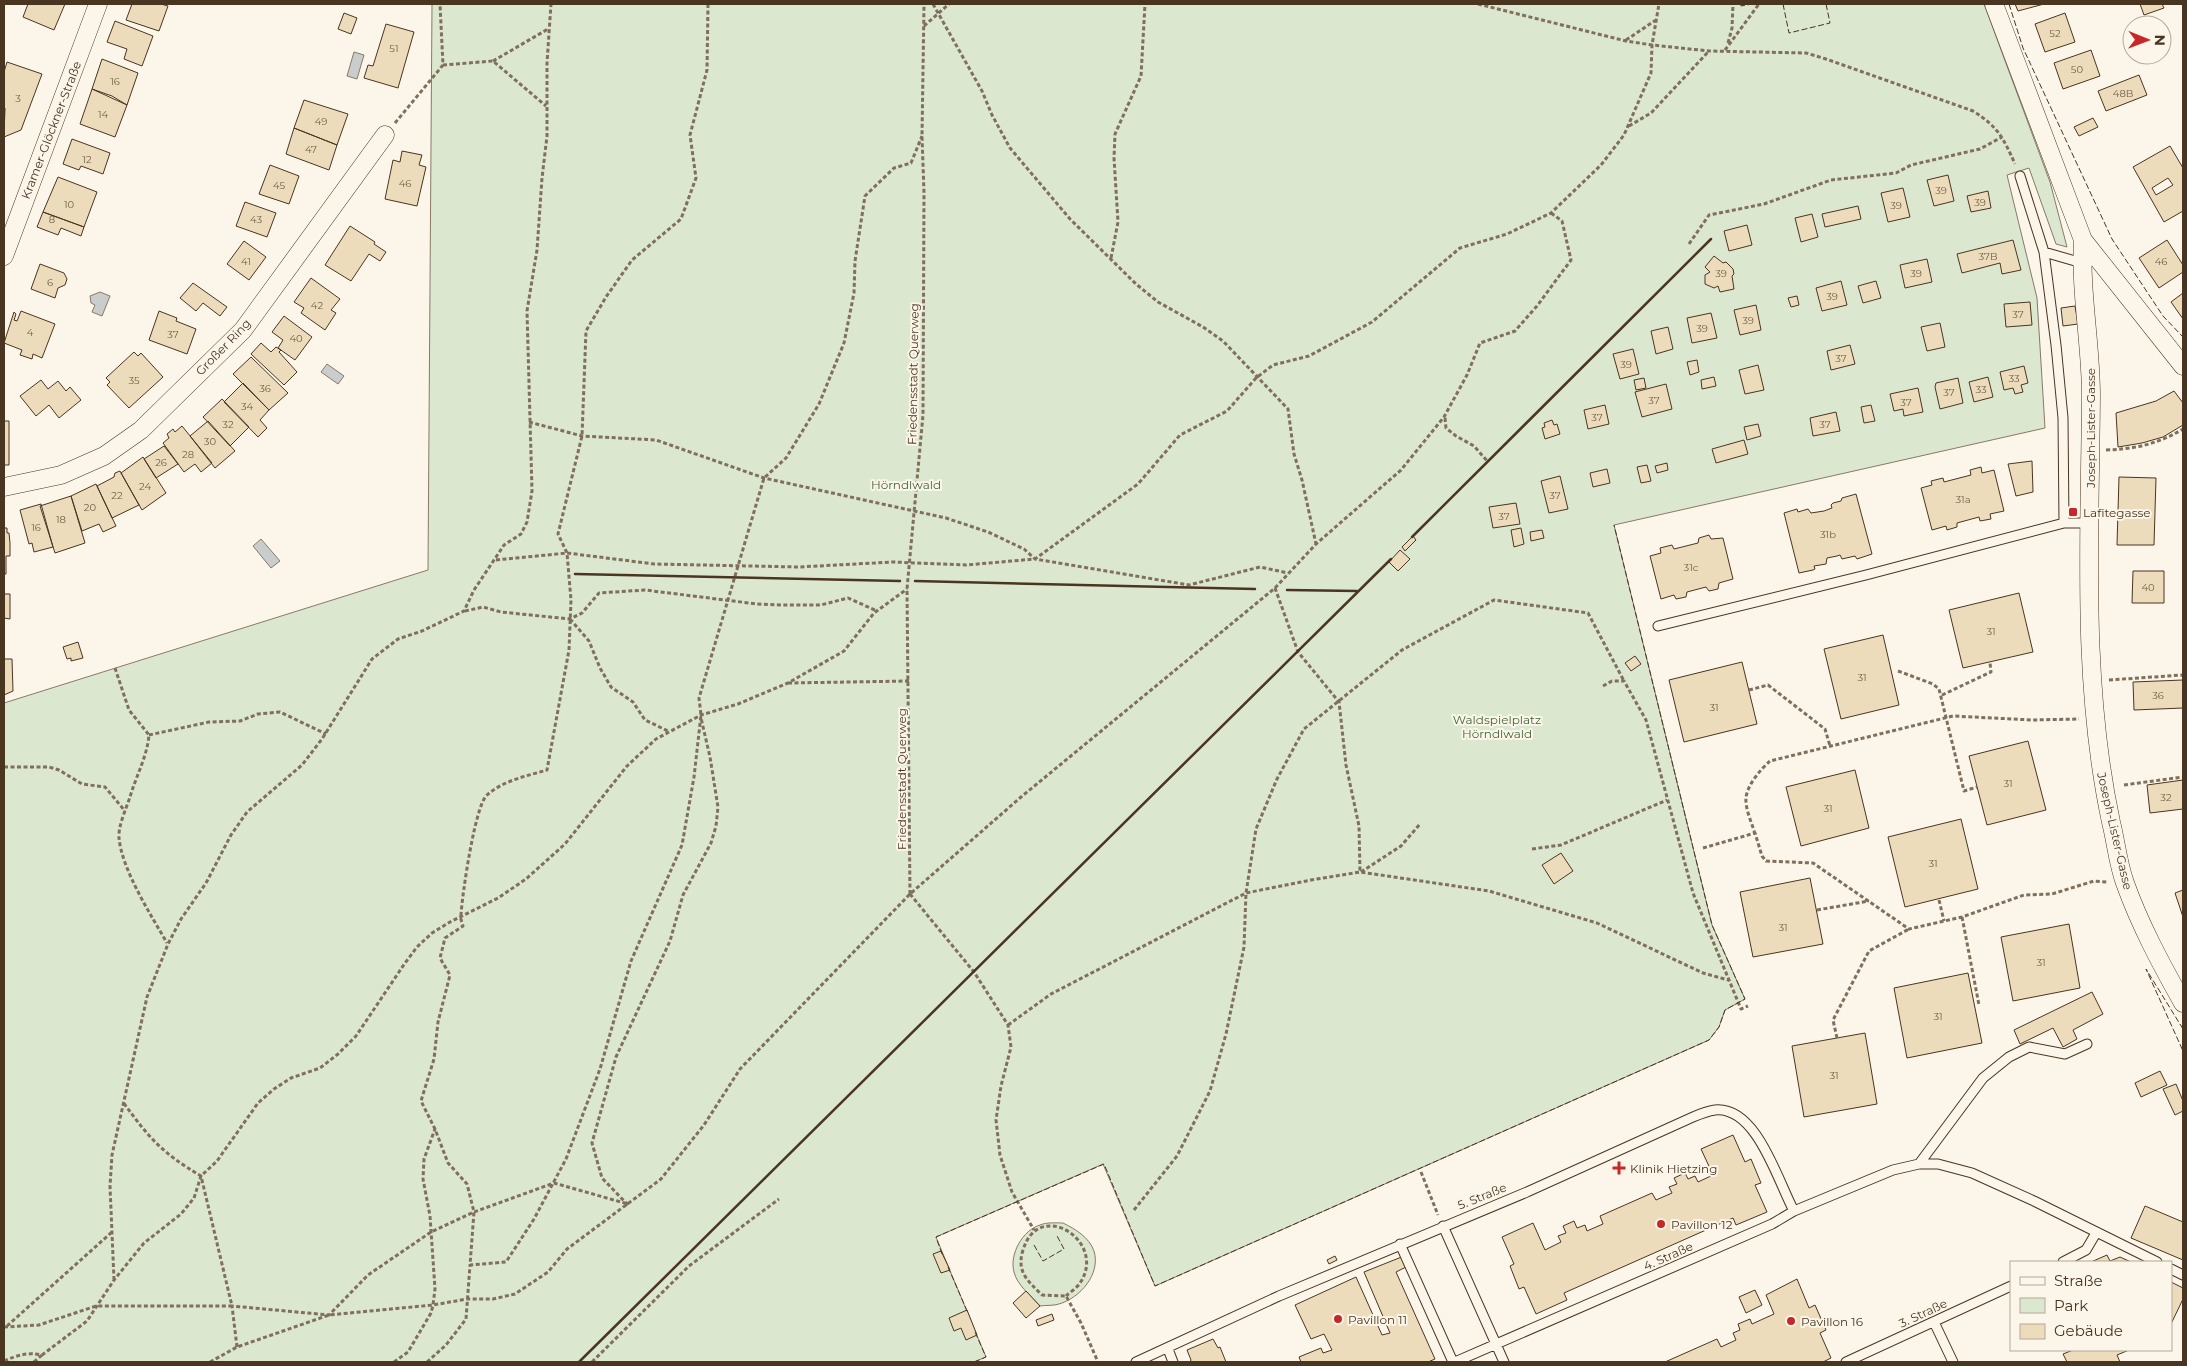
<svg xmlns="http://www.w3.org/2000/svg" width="2187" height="1366" font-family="Montserrat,sans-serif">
	<rect width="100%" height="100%" fill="#fbf6e9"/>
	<path fill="#dce7d0" stroke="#887966" d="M432,4H1984L2050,182L2067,247L2056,244L2029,168L2007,175L2037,298L2045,428L1614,525L1712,925L1745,999L1725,1010L1719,1027L1709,1040L1155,1286L1103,1164L936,1237L986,1357L974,1362H4V703L428,570Z
		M1063,1223C1075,1229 1089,1237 1094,1251C1101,1274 1080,1298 1059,1304C1053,1306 1045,1305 1040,1306C1031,1296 1017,1285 1014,1272C1009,1254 1023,1230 1040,1225C1047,1222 1056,1223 1063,1223Z"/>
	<path fill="#c9cecd" stroke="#887966" d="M354,52L364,55L357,79L347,76Z
		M100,292L110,296L102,316L92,312L95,305L91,303L90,296Z
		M327,364L344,376L338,384L321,372Z
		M261,539L280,561L271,568L253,546Z"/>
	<path fill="#ecdcbc" stroke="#4a3520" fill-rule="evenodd" d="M28,4H65L54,30L23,17Z
		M132,4H161L168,6L159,31L126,20Z
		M2015,4H2044L2018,11Z
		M2140,4H2162L2164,8L2144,15Z
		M344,13L357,18L351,34L338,29Z
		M2065,13L2075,42L2045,52L2035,24Z
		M115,21L153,36L142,66L124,59L127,49L107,42Z
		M386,24L414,32L398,88L364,78L368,65L373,66Z
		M2091,50L2100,76L2063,89L2054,63Z
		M102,59L138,73L127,105L112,96L92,89Z
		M7,62L42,74L21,130L4,137L5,108L4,107V72Z
		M2139,75L2147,95L2106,111L2098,91Z
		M92,89L127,105L115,137L80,124Z
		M304,100L348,114L337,145L294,128Z
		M2093,118L2098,127L2079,136L2074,127Z
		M294,128L337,145L329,170L286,154Z
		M72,139L110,153L103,174L81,166L79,170L63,164Z
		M2170,146L2183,168V211L2164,222L2133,167ZM2168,178L2173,185L2156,195L2152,188Z
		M402,151L422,155L419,165L426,167L417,206L385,199L393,160L400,162Z
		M270,165L299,176L289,204L259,194Z
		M1948,175L1954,201L1934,206L1927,180Z
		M58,177L97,192L84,227L43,212Z
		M1903,188L1910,217L1888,222L1881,193Z
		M1988,191L1991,208L1971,212L1967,196Z
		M245,202L276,213L267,237L236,226Z
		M1858,206L1861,219L1825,227L1822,214Z
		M43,212L84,227L81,236L61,228L58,235L37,227Z
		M1812,214L1818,237L1801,242L1795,218Z
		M1747,225L1752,245L1729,251L1724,231Z
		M350,226L375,242L374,244L386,252L380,261L369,254L351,281L325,265Z
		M2013,240L2021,270L2002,274L2000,263L1962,273L1957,254Z
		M2167,240L2183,265V272L2159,288L2139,258Z
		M244,241L266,257L249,280L227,264Z
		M1714,256L1723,263L1726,262L1733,269L1734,274L1732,276L1734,289L1720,292L1718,286L1714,288L1705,284V275L1710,272L1705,267Z
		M1927,259L1932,282L1905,288L1900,265Z
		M40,264L64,273L67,279L65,285L58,288L55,298L31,289Z
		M311,278L340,299L331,310L336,313L325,330L301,313L304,308L294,302Z
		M1841,281L1847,305L1822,311L1816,288Z
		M1876,281L1881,298L1863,303L1858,286Z
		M193,283L227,307L220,316L203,303L196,311L180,298Z
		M2183,293V319L2171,302Z
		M1797,296L1799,305L1791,307L1788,298Z
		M2030,302L2032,325L2006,327L2004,304Z
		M1756,305L1761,330L1740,335L1734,310Z
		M2075,306L2078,324L2063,326L2061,308Z
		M21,311L55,324L42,358L33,354L32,359L20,355L22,350L4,343L14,312L16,314L14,320L17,321Z
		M159,311L177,318L176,321L196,329L187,354L149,340Z
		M1711,313L1717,338L1692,343L1687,318Z
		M284,316L312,337L295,360L278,348L283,340L272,332Z
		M1940,323L1945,347L1927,351L1921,327Z
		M1668,327L1673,349L1656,354L1651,331Z
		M261,343L271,352L276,347L281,350L279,352L297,372L284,385L251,354Z
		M1850,345L1855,364L1831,370L1827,351Z
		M1633,349L1639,374L1620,379L1613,354Z
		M134,352L138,356L141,353L163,377L129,408L107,385L110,382L106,378Z
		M251,357L288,393L269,410L233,374Z
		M1697,360L1699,372L1690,375L1687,362Z
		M1758,365L1764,390L1745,394L1739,370Z
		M2024,366L2028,383L2021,385L2023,392L2015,394L2013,388L2004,390L2000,372Z
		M1714,377L1716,386L1702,389L1701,380Z
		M1988,377L1993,397L1974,402L1969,382Z
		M1644,378L1646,388L1636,390L1634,380Z
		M1958,378L1963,403L1940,409L1935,387L1936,383Z
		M41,380L48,389L58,381L66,391L70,387L81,400L59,418L49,405L36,416L20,396Z
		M243,383L269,410L260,420L267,428L258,437L224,402Z
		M1666,384L1672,409L1642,417L1635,392Z
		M1918,388L1923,412L1904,416L1903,409L1894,411L1890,394Z
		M2174,391L2183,403V425L2163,437L2142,443L2118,447L2116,413L2156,401Z
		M222,399L249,427L230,446L203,417Z
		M1605,405L1609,424L1588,429L1584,410Z
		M1871,405L1875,421L1864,423L1861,407Z
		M1836,412L1840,431L1813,436L1810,418Z
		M1552,420L1554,425L1557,424L1560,434L1545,439L1542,428L1545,427L1544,423Z
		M4,421H9V465H4Z
		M208,421L235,451L215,468L190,436Z
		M1758,424L1761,436L1747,440L1744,427Z
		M182,426L212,463L201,472L195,464L184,472L163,443L169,438L167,434L173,429L175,432Z
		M1744,440L1748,454L1716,463L1712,449Z
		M164,446L178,464L156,478L144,459Z
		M143,457L166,493L142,510L121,473Z
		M2032,461L2033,492L2016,496L2008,464Z
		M1667,463L1668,470L1657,473L1655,466Z
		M1647,465L1651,481L1641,483L1637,467Z
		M1981,467L1982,473L1994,470L2004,511L1990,514L1991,519L1980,521L1979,517L1957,523V527L1947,530L1946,526L1932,530L1921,488L1932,485L1931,481L1943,478L1944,482L1971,475L1970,470Z
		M1607,469L1610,483L1593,487L1590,473Z
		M120,471L139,505L112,518L97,486L114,477L115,473Z
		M1560,476L1568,509L1549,513L1541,481Z
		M2119,477L2156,478L2154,545H2117Z
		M96,484L116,526L103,532L99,524L82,531L71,496Z
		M1856,494L1872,554L1857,559L1855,556L1842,559L1840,555L1837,556L1827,558L1826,564L1814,566L1815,569L1813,570L1799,573L1784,513L1797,509L1798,512L1808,509L1811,513L1824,511L1832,508L1831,505L1833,503L1841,501L1842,498Z
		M71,496L85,543L55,553L40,506Z
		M1516,503L1520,524L1493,528L1489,507Z
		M41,504L53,547L34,552L32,543L29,544L20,510Z
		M4,528H7V533H9L10,543V556H6V574H4Z
		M1521,528L1524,544L1514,547L1511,530Z
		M1542,530L1544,538L1531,541L1530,532Z
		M1709,535L1711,539L1723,538L1733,579L1719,583L1718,589L1709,591L1706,587L1687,592L1686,597L1676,599L1674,595L1661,599L1650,556L1661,553L1660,548L1672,545L1674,549L1698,543L1699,538Z
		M1413,536L1416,540L1405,551L1402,547Z
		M1400,550L1410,559L1398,571L1389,562Z
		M2133,571H2164V603H2132Z
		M2019,593L2033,652L1963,668L1949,610Z
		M4,594H10V619L4,618Z
		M1883,635L1899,705L1841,719L1824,649Z
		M78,642L83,658L71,661V658L67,659L63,647Z
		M1635,656L1641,664L1631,671L1625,663Z
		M4,659H12L13,691L4,695Z
		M1742,662L1757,724L1684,742L1669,680Z
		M2183,680V708L2134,710L2133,682Z
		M2028,741L2046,810L1987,825L1969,756Z
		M1855,770L1869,828L1801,846L1786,787Z
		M2183,780V809L2150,813L2147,785Z
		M1961,819L1978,889L1905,907L1888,837Z
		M1561,853L1573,871L1554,884L1542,865Z
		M1810,878L1823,944L1753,957L1740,892Z
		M2183,890V917L2175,893Z
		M2069,924L2080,988L2013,1001L2001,937Z
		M1968,973L1982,1043L1907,1058L1894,988Z
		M2092,992L2103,1014L2073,1030L2077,1039L2063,1047L2053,1028L2020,1044L2014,1030Z
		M1865,1033L1877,1104L1804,1117L1792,1046Z
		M2160,1071L2167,1085L2141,1097L2135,1083Z
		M2176,1084L2183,1101V1111L2175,1115L2163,1089Z
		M1733,1135L1745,1162L1751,1159L1761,1183L1755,1185L1767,1212L1736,1225L1733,1218L1564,1293L1567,1300L1536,1314L1524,1287L1519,1289L1510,1266L1514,1264L1502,1237L1533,1223L1545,1250L1561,1242L1558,1236L1566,1233L1563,1226L1574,1221L1577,1228L1585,1225L1587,1231L1603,1224L1600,1216L1652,1193L1656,1200L1672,1193L1669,1187L1677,1184L1674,1178L1685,1173L1688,1179L1695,1176L1698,1182L1713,1175L1701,1149Z
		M2145,1206L2183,1222V1260L2131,1238Z
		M941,1251L950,1270L941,1273L933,1254Z
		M2107,1255L2110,1261L2120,1257L2131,1262H2091Z
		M1335,1256L1337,1260L1329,1264L1327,1260Z
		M1404,1256L1408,1266L1396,1272L1435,1359L1428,1362H1301L1299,1357L1321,1348L1323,1353L1332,1350L1324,1334L1311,1339L1295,1305L1356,1277L1382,1335L1390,1333L1364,1272Z
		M1797,1279L1809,1308L1815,1305L1826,1330L1820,1333L1831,1358L1823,1362H1665L1717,1339L1721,1347L1736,1340L1733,1333L1740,1330L1738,1324L1750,1319L1752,1324L1774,1314L1766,1295Z
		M2171,1282L2183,1288V1299L2171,1324Z
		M1755,1290L1762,1305L1746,1313L1739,1297Z
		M1026,1291L1040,1306L1026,1318L1013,1303Z
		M967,1310L977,1335L966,1340L961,1328L954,1331L949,1318Z
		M1052,1314L1054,1320L1038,1326L1036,1320Z
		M1213,1339L1218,1348L1220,1347L1226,1362H1190L1191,1360L1187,1350Z
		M2073,1350H2129L2117,1355L2120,1362H2067L2063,1354Z"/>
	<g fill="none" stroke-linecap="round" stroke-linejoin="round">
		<g stroke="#4a3520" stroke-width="11">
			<path id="service" d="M2020,176L2044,252L2056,345L2063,418L2064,523H2089
				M2044,252L2082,263
				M1658,626L1866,575L2064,523
				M1919,1164L1983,1078L2009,1057L2029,1047L2065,1054L2087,1044
				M1443,1226L1504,1362
				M1400,1244L1453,1362
				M2063,1262L2086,1250L2096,1233
				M2171,1269L2183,1275
				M1934,1322L1953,1362
				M1168,1349L1173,1362
				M1136,1362L1279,1296L1527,1192L1693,1117C1700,1114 1708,1111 1715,1110C1757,1106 1778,1182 1794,1211
				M1455,1362L1772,1224L1794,1211L1893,1170L1919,1164H1938L1972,1173L2034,1201L2157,1262
				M1846,1362L2011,1286"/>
		</g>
		<g stroke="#4a3520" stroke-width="19">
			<path id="minor" d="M1994,4L2083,240C2080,292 2091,344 2091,396C2090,539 2081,682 2111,822C2116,842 2118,864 2125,883C2140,925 2161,964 2183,1003
				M2083,240L2183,366
				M4,256L98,4
				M4,487L61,475L104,456L141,430L243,330L385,135"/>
		</g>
		<path stroke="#7f6f5c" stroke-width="3" stroke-dasharray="4 2.5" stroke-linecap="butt" d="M708,4L707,70L690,135L696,178L681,219L632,260L606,297L586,331L582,436L558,534L567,553L571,600L569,650L547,770C527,776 504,780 487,795C475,805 462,896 461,915C460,919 462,922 463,926L445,938L440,958L450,975L438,1022L434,1059L421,1101L435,1129L448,1163L467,1184L474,1212L470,1265L506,1262L534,1219L566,1159L600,1069L631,961L682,845L694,777L701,715L699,698L764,478L786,458L819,404L844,343L854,293L855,261L865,196L894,168L911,163L922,136
			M933,4L982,91L992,115L1010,148L1070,219L1136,284L1158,302L1203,327L1223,341L1288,409L1294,454L1302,480L1316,544
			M1478,4L1626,41L1652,45L1659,4
			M924,26L949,4
			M1626,40L1656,20
			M1728,43L1732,28L1733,4
			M1725,50L1759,4
			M493,61L548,29
			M443,65L493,61L546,106
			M395,123L443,65L440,4
			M1629,126L1651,113L1709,51
			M1689,244L1709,215L1764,204L1831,180L1896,173L1911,165L1980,149L2002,137
			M1111,258L1118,222L1114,158L1115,134L1141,76L1145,4
			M1445,418L1446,428L1456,436L1474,446L1488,462
			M529,422L582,436L656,440L764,478L946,518L988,532L1024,549L1035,559L1189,585L1260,567L1288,573
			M2106,450C2135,449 2158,444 2183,429
			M496,560L567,553L654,564L799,567L893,562L966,565L1035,559L1138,484L1180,435L1227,411L1256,378L1273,365L1309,356L1372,322L1460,248L1507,234L1551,213L1601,165L1624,135L1651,73L1652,45L1709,51L1806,53L1826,59L1973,111C1998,127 2003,137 2015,164
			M1275,588L1298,652L1339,702L1346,765L1359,826L1360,872
			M465,611L483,607L501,612L570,619L582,613L599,593L645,590L757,604L780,605H821L848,598L877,611
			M570,619L589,641L600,668L611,687L633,702L645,720L668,731
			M115,668L129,710L149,735C147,757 136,776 130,797C126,809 118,826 119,838C122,870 151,915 167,943
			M1898,671L1933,684L1939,689L1964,791L1977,787
			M2109,680L2183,675
			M788,683L909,681
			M1603,686L1612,681H1624L1646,720L1693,893L1741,1009L1748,1006
			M1749,690L1768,685L1825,729L1830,746
			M1942,695L1991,672L1990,663
			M149,735L209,722L240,721L258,714L280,712L326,734
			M4,767H49L59,770L82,784L105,787L125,811
			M2124,785L2183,777
			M1755,834C1752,823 1745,809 1746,798C1747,785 1761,769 1770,761L1953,716L2032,720L2079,719
			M1703,848L1755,833L1762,856L1766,861L1813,863L1909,929L1962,917L2024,895L2052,894L2094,881L2107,882
			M1532,849L1561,845L1667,800
			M1361,872L1401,846L1420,824
			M910,894L907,589L923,415L924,193L922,136L924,4
			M910,894L974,972L1008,1025L1011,1047L1001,1086L996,1120L1000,1155L1012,1192L1034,1230
			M1939,900L1944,921
			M1817,910L1869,901
			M1962,917L1979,1005
			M1008,1025L1051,994L1246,893L1311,880L1360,872L1489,891L1597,923L1703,973L1728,980
			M1837,1038L1833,1020L1869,951L1909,929
			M1421,1172L1438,1215
			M628,1205L602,1178L592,1143L616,1057L670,941L683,895L711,843L716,826L718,807L710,757L701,718
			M1134,1210L1177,1156L1210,1091L1226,1034L1244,947L1246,893L1256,829L1277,779L1304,729L1402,650L1494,600L1588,613L1624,681
			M114,1280L110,1186L112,1155L147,997L168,944L181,919L206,883L231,835L247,812L302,765L322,739L372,659L398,639L422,631L464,611L474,590L504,545L521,534L527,522L532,491L527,311L537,250L542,178L547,136V63L551,4
			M1066,1296C1070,1292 1077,1288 1080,1283C1108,1242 1039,1197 1023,1250C1016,1272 1028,1281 1042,1295L1066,1296L1081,1323L1098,1362
			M7,1326L112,1232
			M4,1327L39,1325L96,1306H232L201,1176C162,1153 149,1138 123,1102
			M237,1347L232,1306L329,1315L368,1275L431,1232L474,1212L554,1183L628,1204
			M4,1361C18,1355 27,1352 42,1355L87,1321L114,1280L144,1243L181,1214L194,1198L201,1176L217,1161L258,1103L274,1089L291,1078L320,1068L338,1054L356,1036L405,963L417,947L432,933L450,922L498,898L526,879L565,844L627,766L656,739L701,715L738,704L788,683L844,651L874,613L907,589
			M34,1362L42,1355
			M210,1362L237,1347L329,1315L433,1305L467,1299H493L515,1294L548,1272L567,1249L661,1179L704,1125L740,1069L910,894L1021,797L1275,588L1316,544L1401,470L1444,417L1467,375L1480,343L1515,331L1537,306L1571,260L1562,221L1551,213
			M394,1362L408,1352L431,1313L433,1305L435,1289L430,1216L423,1179L424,1159L435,1129
			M427,1362L446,1345L466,1319L470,1265
			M592,1362L689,1266L779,1199"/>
		<use href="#service" stroke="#fbf6e9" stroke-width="9"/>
		<use href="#minor" stroke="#fbf6e9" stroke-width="18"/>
		<path stroke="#4a3520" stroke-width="1" stroke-dasharray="6 2.5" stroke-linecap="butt" d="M1741,4V6L1752,4
			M1783,4L1789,33L1830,23L1826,4
			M2009,4L2023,48L2112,239L2163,316L2183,337
			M2183,1029L2146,969L2183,1051
			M1034,1245L1043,1261L1064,1249L1056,1234
			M942,1254L936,1237L1104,1164L1155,1286L1709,1040L1719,1027L1725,1010L1745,999L1712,925L1614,525
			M948,1267L968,1313
			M974,1362L986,1357L975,1332"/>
		<path stroke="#4a3520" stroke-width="2.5" d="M1412,537L1711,239
			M575,574L900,581
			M915,581L1255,589
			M1287,590L1357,591
			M579,1362L1391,559"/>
	</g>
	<g fill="#c62828" stroke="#fbf6e9" stroke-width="2">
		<rect x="2068" y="507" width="10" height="10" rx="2.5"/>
		<path d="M1616.5 1160.5h5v5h5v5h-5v5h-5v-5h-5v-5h5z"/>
		<circle cx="1661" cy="1224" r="5"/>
		<circle cx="1338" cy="1319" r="5"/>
		<circle cx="1791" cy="1321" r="5"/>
	</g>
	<g text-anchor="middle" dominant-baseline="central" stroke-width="4" stroke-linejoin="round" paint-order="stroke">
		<g font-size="10" fill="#725f47">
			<text x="2055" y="33">52</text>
			<text x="394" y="48">51</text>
			<text x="2077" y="69">50</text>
			<text x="115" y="81">16</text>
			<text x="2123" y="93">48B</text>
			<text x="18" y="98">3</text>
			<text x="103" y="114">14</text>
			<text x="321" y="121">49</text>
			<text x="311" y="149">47</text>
			<text x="87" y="159">12</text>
			<text x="405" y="183">46</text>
			<text x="279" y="185">45</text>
			<text x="1941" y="190">39</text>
			<text x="1980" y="202">39</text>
			<text x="69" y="204">10</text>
			<text x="1896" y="205">39</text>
			<text x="52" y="219">8</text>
			<text x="256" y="219">43</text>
			<text x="1988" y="256">37B</text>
			<text x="246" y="261">41</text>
			<text x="2161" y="261">46</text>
			<text x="1721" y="273">39</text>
			<text x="1916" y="273">39</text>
			<text x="50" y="282">6</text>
			<text x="1832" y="296">39</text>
			<text x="317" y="305">42</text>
			<text x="2018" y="314">37</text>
			<text x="1748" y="320">39</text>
			<text x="1702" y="328">39</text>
			<text x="30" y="332">4</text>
			<text x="173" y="334">37</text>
			<text x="296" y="338">40</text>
			<text x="1841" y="358">37</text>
			<text x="1626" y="364">39</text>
			<text x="2014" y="378">33</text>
			<text x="134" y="380">35</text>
			<text x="265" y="388">36</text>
			<text x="1981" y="389">33</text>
			<text x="1949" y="392">37</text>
			<text x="1654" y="400">37</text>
			<text x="1906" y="402">37</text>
			<text x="247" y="406">34</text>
			<text x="1597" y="417">37</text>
			<text x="228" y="424">32</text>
			<text x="1825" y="424">37</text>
			<text x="210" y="441">30</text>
			<text x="188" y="454">28</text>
			<text x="161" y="462">26</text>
			<text x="145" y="486">24</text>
			<text x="117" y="495">22</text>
			<text x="1555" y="495">37</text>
			<text x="1963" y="499">31a</text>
			<text x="90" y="507">20</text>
			<text x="1504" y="516">37</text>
			<text x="61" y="519">18</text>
			<text x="36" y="527">16</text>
			<text x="1828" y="534">31b</text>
			<text x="1691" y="567">31c</text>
			<text x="2148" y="587">40</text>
			<text x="1991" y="631">31</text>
			<text x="1862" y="677">31</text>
			<text x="2158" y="695">36</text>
			<text x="1714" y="707">31</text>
			<text x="2008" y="783">31</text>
			<text x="2166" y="797">32</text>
			<text x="1828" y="808">31</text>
			<text x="1933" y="863">31</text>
			<text x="1783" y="927">31</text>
			<text x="2041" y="962">31</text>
			<text x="1938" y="1016">31</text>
			<text x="1834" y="1075">31</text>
		</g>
		<g font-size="12" fill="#4a3520" stroke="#fbf6e9">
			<text transform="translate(51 130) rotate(-69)">Kramer-Glöckner-Straße</text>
			<text transform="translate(223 347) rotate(-46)">Großer Ring</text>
			<text transform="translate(913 374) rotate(-89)">Friedensstadt Querweg</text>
			<text transform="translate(2090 428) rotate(-90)">Joseph-Lister-Gasse</text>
			<text transform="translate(901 779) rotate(-90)">Friedensstadt Querweg</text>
			<text transform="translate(2115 831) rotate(77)">Joseph-Lister-Gasse</text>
			<text transform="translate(1482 1196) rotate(-22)">5. Straße</text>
			<text transform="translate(1668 1256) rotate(-24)">4. Straße</text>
			<text transform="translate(1923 1313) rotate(-25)">3. Straße</text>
		</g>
		<g font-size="12" fill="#436837" stroke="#fbf6e9">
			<text x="906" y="484">Hörndlwald</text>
			<text x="1497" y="719">Waldspielplatz<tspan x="1497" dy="14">Hörndlwald</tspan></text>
		</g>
		<g font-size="12" fill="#4a3520" stroke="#fbf6e9" text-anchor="start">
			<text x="2083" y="512">Lafitegasse</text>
			<text x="1630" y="1168">Klinik Hietzing</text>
			<text x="1671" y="1224">Pavillon 12</text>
			<text x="1348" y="1319">Pavillon 11</text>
			<text x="1801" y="1321">Pavillon 16</text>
		</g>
	</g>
	<rect width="2187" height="1366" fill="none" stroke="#4a3520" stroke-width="10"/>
	<rect x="2010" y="1261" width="162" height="90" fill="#fbf6e9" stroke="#b4a999"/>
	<rect x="2020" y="1277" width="25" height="8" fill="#fbf6e9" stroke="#b4a999"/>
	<text x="2054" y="1286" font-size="15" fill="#4a3520">Straße</text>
	<rect x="2020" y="1298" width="25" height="15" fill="#dce7d0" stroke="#b4a999"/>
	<text x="2054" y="1311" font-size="15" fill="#4a3520">Park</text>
	<rect x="2020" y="1324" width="25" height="15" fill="#ecdcbc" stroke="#b4a999"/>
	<text x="2054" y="1336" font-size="15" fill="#4a3520">Gebäude</text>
	<g transform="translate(2147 40) rotate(91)"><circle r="24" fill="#fbf6e9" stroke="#b4a999"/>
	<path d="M0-4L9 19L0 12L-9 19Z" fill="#c62828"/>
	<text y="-8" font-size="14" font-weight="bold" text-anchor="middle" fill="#4a3520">N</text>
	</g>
</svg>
